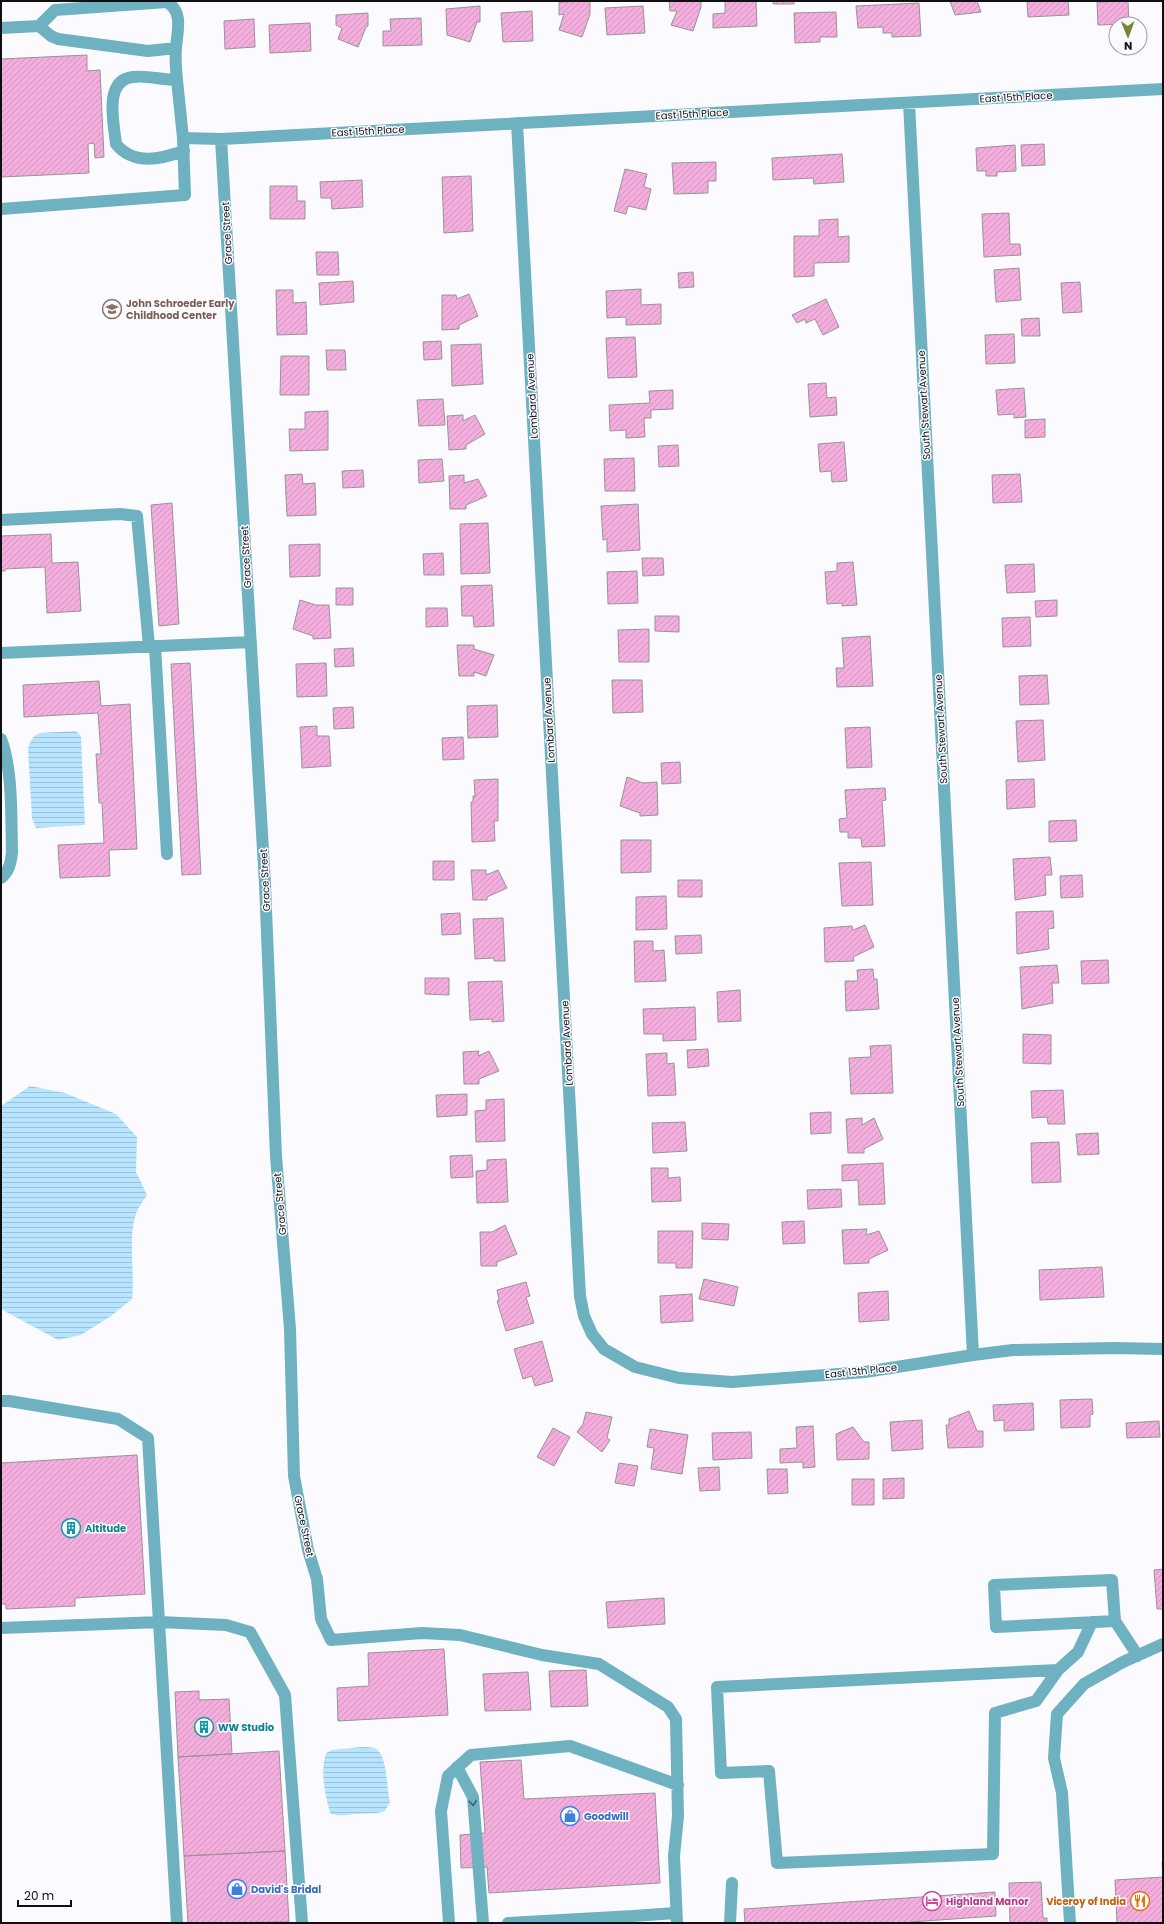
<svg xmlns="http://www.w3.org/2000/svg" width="1164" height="1924" font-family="Poppins,sans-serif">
	<defs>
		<pattern id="water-rules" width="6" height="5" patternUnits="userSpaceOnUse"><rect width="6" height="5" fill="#b7e4ff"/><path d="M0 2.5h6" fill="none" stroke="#9cc3da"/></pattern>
		<pattern id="building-hatch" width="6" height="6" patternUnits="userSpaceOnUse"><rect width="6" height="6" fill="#f3aedd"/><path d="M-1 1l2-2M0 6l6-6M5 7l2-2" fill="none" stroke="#cf95bd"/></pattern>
	</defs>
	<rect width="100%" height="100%" fill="#fbfbff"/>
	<path fill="url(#water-rules)" d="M76,731L80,735L81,737L85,825L36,828L32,818L28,749C30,742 32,736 40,733Z
		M30,1086L65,1093L116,1114L137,1137L136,1172L147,1195C143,1201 138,1208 136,1214C128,1237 135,1273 132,1299L111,1316L81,1335L58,1340L1,1309V1106Z
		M361,1747C365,1747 370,1747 374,1748C388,1752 386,1788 390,1802L385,1811C375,1815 365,1813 354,1814C345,1815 339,1817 330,1813C325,1793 320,1773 326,1753L332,1750Z"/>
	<path fill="url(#building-hatch)" stroke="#9a9297" d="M590,1V14L582,37L559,30L564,14L559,15V2Z
		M669,1H701V7L693,31L671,25L677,11H670Z
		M725,1H756L757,26L713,28V14L725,13Z
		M773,1H794V4H773Z
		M946,1H977L981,12L955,15L950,1Z
		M1027,1H1068L1069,15L1028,17Z
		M1128,1L1129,24L1098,25L1097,2Z
		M919,3L921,36L892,37V33H883V27L858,28L856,6Z
		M480,6V22H477L470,42L447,35L446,9Z
		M643,6L645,33L607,35L605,8Z
		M532,11L533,41L503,42L501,13Z
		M836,12L837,37H820V42L795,43L794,13Z
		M368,13V26L366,27L358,47L338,39L342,28L336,25V15Z
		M421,18L422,45L383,46V31H391L390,19Z
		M254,19L255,47L225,49L224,21Z
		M310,23L311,51L270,53L269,25Z
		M87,55V71L100,70L104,157L95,158L94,143L88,144L89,173L1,177V59Z
		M1044,144L1045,165L1022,166L1021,145Z
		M1015,145L1016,171L997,172V176H986V171H977L976,148Z
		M842,154L844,182L814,184L813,178L773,180L772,158Z
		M716,162V181H708V193L674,194L672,163Z
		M625,169L647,174L644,187L651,189L646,210L628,206L626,214L614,211Z
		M471,176L473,231L444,233L442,177Z
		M362,180L363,207L332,209L331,198H321L320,182Z
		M270,186H297V201H305V219H270Z
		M1009,213L1010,244H1020L1021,255L984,257L982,214Z
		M838,219V237L849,236V262L814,263V276L794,277V236H819V220Z
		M316,252H338L339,275H317Z
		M1019,268L1021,300L996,302L994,270Z
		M693,272L694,287L679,288L678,273Z
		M353,281L354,302L320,305L319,283Z
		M1080,282L1082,312L1063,313L1061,283Z
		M641,289V305L661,304V324L626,325V317L607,318L606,291Z
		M276,290H293V303L306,302L307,334L277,335Z
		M469,294L478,316L459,325V329L442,330V295H456L457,299Z
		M826,299L839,327L823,335L815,319L806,323L805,319L797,323L792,315Z
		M1039,318L1040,336H1022L1021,319Z
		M1014,334L1015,363L986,364L985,335Z
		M635,337L637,377L608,378L606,338Z
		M441,341L442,359L424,360L423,342Z
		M481,344L483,384L452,386L451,345Z
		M326,350H345L346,370H327Z
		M281,356H309V395H280Z
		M826,383L827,398L836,397L837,415L810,417L808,384Z
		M1024,388L1026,417L1014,418V414L998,415L996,390Z
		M673,390V409L651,410V418H644L645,437L626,438V430L610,431L609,405L650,403L649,391Z
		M443,399L445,425L419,426L417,400Z
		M328,411V450L290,451L289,429H305V412Z
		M463,415V421L475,415L485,434L466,445V449L449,450L447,416Z
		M1045,419V437L1025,438V420Z
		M844,442L847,481L832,482L831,471L820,472L818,444Z
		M678,445L679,466L659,467L658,446Z
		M634,458L635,491H605L604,459Z
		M442,459L444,481L419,483L418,460Z
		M363,470L364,487L343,488L342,471Z
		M302,474L303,484L315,483L316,515L287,516L285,475Z
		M1020,474L1022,502L993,503L992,475Z
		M464,475V483L478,479L487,496L466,505V509H450L449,476Z
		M172,503L179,624L159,626L151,505Z
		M638,504L640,550L607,552V539L603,540L601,506Z
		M488,523L490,573L461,574L460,524Z
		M51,534L52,563L78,562L81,611L47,613L45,567L5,569V571H1V536Z
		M320,544V576L290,577L289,545Z
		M443,553L444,575H424L423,554Z
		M642,558H663L664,575L643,576Z
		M853,562L857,605L842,606V603L827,604L825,572L837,571V563Z
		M1034,564L1035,592L1007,593L1005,565Z
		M637,571L638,603L608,604L607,572Z
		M492,585L494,626L474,627L473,616H462L461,586Z
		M336,588H353V605H336Z
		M300,600L316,605H329L331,638L313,639V636L293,629Z
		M1057,600V616L1036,617L1035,601Z
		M426,608H447L448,626L426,627Z
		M655,616H679V632L655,631Z
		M1030,617L1031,646L1003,647L1002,618Z
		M649,629V662H619L618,630Z
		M870,636L873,686L837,687L836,668H844L842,638Z
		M457,645H474V649L494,655L486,676L474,672V676H459Z
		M353,648L354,666L335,667L334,649Z
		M190,663L201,874L182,875L171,664Z
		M326,663L327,696L297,697L296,664Z
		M1047,675L1049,704L1020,705L1019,676Z
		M612,680H642L643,712L613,713Z
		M99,681L101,706L130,704L137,849L109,850L110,876L60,878L58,845L104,843L102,803H99L96,754H101L98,713L24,717L23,685Z
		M497,705L498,737L468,738L467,706Z
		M353,707L354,728L334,729L333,708Z
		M1043,720L1045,760L1018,762L1016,721Z
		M317,726V736H329L331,766L302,768L300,727Z
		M870,727L872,767L847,768L845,728Z
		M463,737L464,759L443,760L442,738Z
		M680,762L681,783L662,784L661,763Z
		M627,777L643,783L657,782L658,815L640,816V813L620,806Z
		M498,779V821H494L495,841L472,842L471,802H473V796H475L474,780Z
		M1034,779L1035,807L1007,809L1006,780Z
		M885,788L886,800L882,801L885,846L862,847L861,838H848V832H840L839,819L847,818L845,790Z
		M1076,820L1077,841L1049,842V821Z
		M621,840H651V872L621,873Z
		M1050,857L1052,875H1045L1046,895L1015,900L1013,859Z
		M433,861H454V880H433Z
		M871,862L873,905L842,906L839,863Z
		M471,870H486V875L498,870L507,888L487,897V900H473Z
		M1082,875L1083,897L1061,898L1060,876Z
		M678,880H702V897H678Z
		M666,896L667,929L636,930V897Z
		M1053,911L1054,928L1048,929L1049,949L1017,954L1016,912Z
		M460,913L461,934L442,935L441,914Z
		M503,918L505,961H494V958L475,959L473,919Z
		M865,925L874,947L853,957L854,961L825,962L824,928L852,926L853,930Z
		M701,935L702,953L676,954L675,936Z
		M634,941H653V951L664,950L666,981L635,982Z
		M1108,960L1109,983L1082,984L1081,961Z
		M1057,965L1059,983H1052L1053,1003L1022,1009L1020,967Z
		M873,969L874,979H877L879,1009L846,1011L845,981H858L857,970Z
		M425,978H449V995L425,994Z
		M502,981L504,1021L492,1022V1019L470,1020L468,982Z
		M740,990L741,1021L718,1022L717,992Z
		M695,1007L696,1040L663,1041V1034H644L643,1009Z
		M1023,1034L1051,1035V1064L1023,1063Z
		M891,1045L893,1093L851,1094L849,1058L871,1057L870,1046Z
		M708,1049L709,1066L688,1068L687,1050Z
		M479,1051L478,1056L489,1051L499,1071L479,1079V1084H464L463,1052Z
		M667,1053V1064L674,1063L676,1095L648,1096L646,1054Z
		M1063,1090L1065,1124H1048L1047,1117L1032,1118L1031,1091Z
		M467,1094V1115L437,1117L436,1095Z
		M504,1099L505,1141L476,1142L475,1111L486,1110V1100Z
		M831,1112V1133L811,1134L810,1113Z
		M862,1118V1125L874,1118L883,1139L864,1149V1153H848L846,1119Z
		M685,1122L687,1151L653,1153L652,1123Z
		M1098,1133L1099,1154L1078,1155L1076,1134Z
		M1059,1142L1061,1182L1032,1183L1031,1143Z
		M472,1155L473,1177L451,1178L450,1156Z
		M506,1159L508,1202L477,1203L476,1171L487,1170V1160Z
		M883,1163L885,1204L859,1205L858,1180L842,1181V1165Z
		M651,1168H668V1178L680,1177L681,1201L652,1202Z
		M841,1189L842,1207L808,1209L807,1190Z
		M804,1221L805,1243L783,1244L782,1222Z
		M702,1223L729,1224L728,1240L702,1239Z
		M505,1225L517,1254L497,1262V1266H481L480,1232H492Z
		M867,1229L866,1235L879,1231L888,1250L869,1259V1263L844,1264L842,1230Z
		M658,1231H693L692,1268H676V1263H658Z
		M1102,1267L1104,1297L1040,1300L1039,1270Z
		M704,1279L738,1287L734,1306L699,1299Z
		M526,1282L530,1296L526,1297L534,1323L506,1331L497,1301L499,1300L497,1290Z
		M888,1291L889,1320L859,1322L858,1293Z
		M692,1294L693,1321L661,1323L660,1296Z
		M542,1341L553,1381L535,1386L532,1376L523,1379L514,1349Z
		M1092,1399L1093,1414L1090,1415V1427L1061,1428L1060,1400Z
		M1033,1403L1034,1430L1004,1431V1420L994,1421L993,1405Z
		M969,1411L977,1431H983V1447L948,1448L946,1425H949V1419Z
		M586,1412L612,1417L607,1438L610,1440L602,1452L577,1432L583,1424Z
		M922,1420L923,1449L892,1451L890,1422Z
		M1159,1421L1160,1437L1127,1438L1126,1423Z
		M813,1426L815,1467L803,1468V1462L780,1463V1449L797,1448L796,1427Z
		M853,1427L864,1442H869V1459L837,1460L836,1434Z
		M553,1428L570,1437L554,1466L537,1457Z
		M650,1429L688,1435L682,1474L651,1469L654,1448L647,1447Z
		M751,1432L752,1458L713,1460L712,1433Z
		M137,1455L145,1594L75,1598V1606L6,1609V1604H1V1463Z
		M619,1463L638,1466L634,1486L615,1483Z
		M719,1467L720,1490L700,1491L698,1468Z
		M767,1469H787L788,1493L768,1494Z
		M904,1478V1498L883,1499V1479Z
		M852,1479H874V1505H852Z
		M1163,1569V1609H1157L1154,1570Z
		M664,1598L665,1624L608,1628L606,1602Z
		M444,1649L448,1715L338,1721L337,1688L369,1686L368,1653Z
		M586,1670L588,1706L551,1707L549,1671Z
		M528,1672L531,1710L485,1711L483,1674Z
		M199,1691V1700L229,1699L232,1754L178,1757L175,1692Z
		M279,1751L285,1851L184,1856L178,1757Z
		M521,1760L524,1799L655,1793L660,1883L489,1893L487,1867L461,1868L460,1835L485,1833L480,1762Z
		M285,1851L289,1922L188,1923L184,1856Z
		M1162,1862H1163V1923H1117L1115,1880L1163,1877Z
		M1041,1882L1043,1918H1047V1923H1010L1009,1883Z
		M995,1892L996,1916L911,1922V1923H745L744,1909Z"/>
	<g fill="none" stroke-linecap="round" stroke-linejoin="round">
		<path stroke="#6eb1c1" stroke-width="12" d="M39,26L51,36L58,39L148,51L176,48
			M1,28L39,26L55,10L167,2C184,12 177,32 176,48C175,59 176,70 177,80
			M909,103L973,1355
			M517,123L580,1296L584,1316L592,1334L604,1349L635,1367L679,1378L732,1382L865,1372L973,1355L1013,1350L1115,1348L1163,1349
			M183,138L177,80C162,80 147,75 133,77C103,80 114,124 116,144C134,166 161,159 184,151
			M221,139L265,884L276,1156L290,1329L294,1476L308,1550L317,1579L321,1619L331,1640L422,1633L460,1635L542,1655L599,1664L668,1707L676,1719L678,1816L674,1856L677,1923
			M1,209L185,195L183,138L221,139L1163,89
			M1,520L120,514L137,516L149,646
			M155,646L167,854
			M1,653L251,642
			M1,739C13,770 11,818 12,852C11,863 9,871 1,878
			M1,1401H9L118,1419L148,1438L177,1923
			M1115,1621L996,1627L994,1585L1112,1580L1115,1621L1138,1656
			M1,1628L160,1622L226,1625L250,1632L285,1695L302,1923
			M1058,1670L717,1687L721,1773L769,1771L777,1863L993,1854L995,1713L1036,1701L1058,1670L1078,1652L1092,1622
			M457,1767L473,1797L483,1923
			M449,1923L441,1811L448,1776L471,1755L570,1746L678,1785
			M508,1923L633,1916
			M633,1923V1916L676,1913
			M730,1923L732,1883
			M1070,1923L1062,1793L1054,1758L1057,1714L1084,1684L1123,1662L1163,1644"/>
	</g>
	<defs><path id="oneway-chevron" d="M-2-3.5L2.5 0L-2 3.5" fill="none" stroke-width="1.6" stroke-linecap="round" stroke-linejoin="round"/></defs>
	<use stroke="#3f606a" href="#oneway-chevron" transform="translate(473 1803) rotate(84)"/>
	<defs>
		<g id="school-ring" transform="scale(1)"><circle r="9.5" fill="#fbfbff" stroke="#8d6e63" stroke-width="1.5"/><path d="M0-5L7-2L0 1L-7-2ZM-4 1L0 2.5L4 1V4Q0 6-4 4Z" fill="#8d6e63"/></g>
		<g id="building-ring" transform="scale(1)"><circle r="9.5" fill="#fbfbff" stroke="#0f9aa8" stroke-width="1.5"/><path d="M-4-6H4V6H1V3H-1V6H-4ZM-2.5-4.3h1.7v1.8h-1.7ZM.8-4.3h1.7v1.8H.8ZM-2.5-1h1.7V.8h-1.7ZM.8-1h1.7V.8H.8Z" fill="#0f9aa8"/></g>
		<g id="shop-ring" transform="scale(1)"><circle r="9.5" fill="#fbfbff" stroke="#3f7fe0" stroke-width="1.5"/><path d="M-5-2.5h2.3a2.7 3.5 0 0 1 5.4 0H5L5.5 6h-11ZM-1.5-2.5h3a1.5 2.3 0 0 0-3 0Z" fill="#3f7fe0"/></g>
		<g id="hotel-ring" transform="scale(1)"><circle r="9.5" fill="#fbfbff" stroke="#d1479c" stroke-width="1.5"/><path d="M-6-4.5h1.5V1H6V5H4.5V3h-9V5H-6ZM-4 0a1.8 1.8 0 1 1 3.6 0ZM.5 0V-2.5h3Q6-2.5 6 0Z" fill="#d1479c"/></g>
		<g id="restaurant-ring" transform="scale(1)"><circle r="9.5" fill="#fbfbff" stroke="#e8710a" stroke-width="1.5"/><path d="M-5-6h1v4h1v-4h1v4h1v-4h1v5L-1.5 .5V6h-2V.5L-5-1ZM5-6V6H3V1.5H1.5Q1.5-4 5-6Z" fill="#e8710a"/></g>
	</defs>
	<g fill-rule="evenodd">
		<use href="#school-ring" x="112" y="309"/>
		<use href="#building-ring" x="71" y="1528"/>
		<use href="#building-ring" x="204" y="1727"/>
		<use href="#shop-ring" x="570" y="1816"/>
		<use href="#shop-ring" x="237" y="1889"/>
		<use href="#hotel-ring" x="932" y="1901"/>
		<use href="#restaurant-ring" x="1140" y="1901"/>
	</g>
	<g text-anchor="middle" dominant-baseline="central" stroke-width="3" stroke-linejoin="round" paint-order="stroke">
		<g font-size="10" fill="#101013" stroke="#fbfbff">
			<text transform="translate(1016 97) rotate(-3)">East 15th Place</text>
			<text transform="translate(692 114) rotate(-3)">East 15th Place</text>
			<text transform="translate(368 131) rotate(-3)">East 15th Place</text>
			<text transform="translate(227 233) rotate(-93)">Grace Street</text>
			<text transform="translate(532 396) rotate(-93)">Lombard Avenue</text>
			<text transform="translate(924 405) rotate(-93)">South Stewart Avenue</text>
			<text transform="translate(246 557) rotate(-93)">Grace Street</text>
			<text transform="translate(549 720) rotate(-93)">Lombard Avenue</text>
			<text transform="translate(941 729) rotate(-93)">South Stewart Avenue</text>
			<text transform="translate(265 880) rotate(-93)">Grace Street</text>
			<text transform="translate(567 1043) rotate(-93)">Lombard Avenue</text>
			<text transform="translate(958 1052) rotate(-93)">South Stewart Avenue</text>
			<text transform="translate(280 1204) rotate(-95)">Grace Street</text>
			<text transform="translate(861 1371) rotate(-6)">East 13th Place</text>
			<text transform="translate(304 1526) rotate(78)">Grace Street</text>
		</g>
		<g font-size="10" font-weight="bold" fill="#785e54" stroke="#fbfbff" text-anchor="start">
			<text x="126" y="303">John Schroeder Early<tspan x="126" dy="12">Childhood Center</tspan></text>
		</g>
		<g font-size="10" font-weight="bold" fill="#0d838f" stroke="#fbfbff" text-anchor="start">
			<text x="85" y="1528">Altitude</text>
			<text x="218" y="1727">WW Studio</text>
		</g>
		<g font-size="10" font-weight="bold" fill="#366cbe" stroke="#fbfbff" text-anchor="start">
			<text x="584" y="1816">Goodwill</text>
			<text x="251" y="1889">David's Bridal</text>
		</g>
		<g font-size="10" font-weight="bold" fill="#b23c85" stroke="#fbfbff" text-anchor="start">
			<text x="946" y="1901">Highland Manor</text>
		</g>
		<g font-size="10" font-weight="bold" fill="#c56008" stroke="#fbfbff" text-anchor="end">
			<text x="1126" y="1901">Viceroy of India</text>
		</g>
	</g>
	<rect width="1164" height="1924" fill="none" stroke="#101013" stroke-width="4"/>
	<g transform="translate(1128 36) rotate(179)"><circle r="19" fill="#fbfbff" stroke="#9d9da1"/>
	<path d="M0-3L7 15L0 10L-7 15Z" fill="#748636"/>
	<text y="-6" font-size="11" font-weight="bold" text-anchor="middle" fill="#101013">N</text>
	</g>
	<path d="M18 1900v6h53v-6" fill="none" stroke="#101013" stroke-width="2"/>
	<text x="24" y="1900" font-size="12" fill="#101013" stroke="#fbfbff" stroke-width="3" paint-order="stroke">20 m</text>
</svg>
